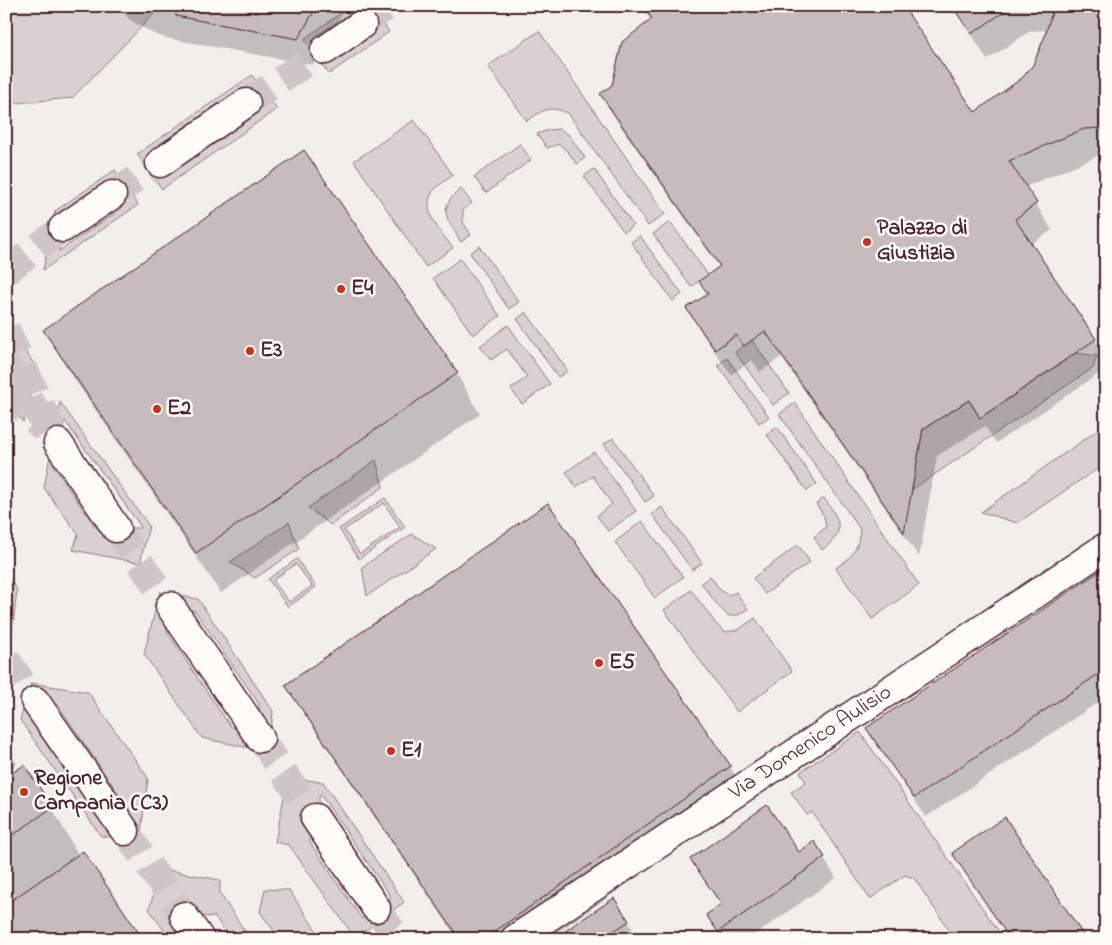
<svg xmlns="http://www.w3.org/2000/svg" width="1112" height="945" font-family="'Indie Flower',sans-serif">
	<rect width="100%" height="100%" fill="#f2efeb"/>
	<filter id="ink" filterUnits="userSpaceOnUse"><feTurbulence type="fractalNoise" baseFrequency=".02" numOctaves="2"/><feDisplacementMap in="SourceGraphic" scale="10" xChannelSelector="R" yChannelSelector="G"/><feConvolveMatrix kernelMatrix="1 2 1 2 8 2 1 2 1" color-interpolation-filters="sRGB"/></filter>
	<g filter="url(#ink)">
		<path fill="#d9d0cf" stroke="#92787d" fill-rule="evenodd" d="M6,6H135L158,10L72,98L6,104Z
			M351,6H371L389,32L329,74L304,39ZM353,11L370,36L333,61L316,36Z
			M539,31L665,214L648,226L568,113C549,105 543,110 527,121L488,66Z
			M252,75L277,109L162,189L137,154ZM237,91L254,116L169,175L151,150Z
			M414,120L453,175C446,181 436,186 432,193C421,213 442,233 453,248L426,267L354,161Z
			M560,129L569,135L585,158L577,164L568,152L559,144L547,148L537,134L549,130Z
			M520,144L531,160L486,193L474,177Z
			M594,169L633,225L624,232L584,176Z
			M115,170L138,205L43,270L55,211ZM104,183L121,209L59,251L65,209Z
			M461,189L472,203L463,210V222L471,235L461,242C447,219 436,208 461,189Z
			M670,222L708,275L691,287L653,234Z
			M640,236L682,294L673,301L631,242Z
			M479,246L519,302L509,309L470,253Z
			M460,259L500,316L473,335L433,278Z
			M6,291L10,297L8,325L38,370L23,422L6,399Z
			M526,312L568,371L558,377L517,319Z
			M508,325L550,384L522,404L511,389L527,377L507,349L491,360L480,346Z
			M752,340L789,393L773,405L735,352Z
			M1076,353L1097,356L1093,368L910,491L923,429L969,400L980,418Z
			M727,358L769,417L759,423L718,365Z
			M60,402L149,526L140,563L73,550L78,534L44,488ZM65,421L141,527V528H96L54,467L58,443Z
			M795,403L919,585L872,619L836,568C853,556 858,550 860,529L779,414Z
			M1106,424V463L1017,523L981,512Z
			M777,427L817,484L807,491L767,435Z
			M613,438L654,496L645,502L604,444Z
			M594,452L636,511L608,531L597,516L612,504L593,476L576,487L566,472Z
			M376,460L383,487L331,525L308,508Z
			M385,498L405,527L359,559L339,529ZM384,503L400,527L360,554L344,530Z
			M824,498C840,520 847,532 822,550L814,537L826,527L824,516L816,504Z
			M662,507L702,563L692,570L652,514Z
			M642,521L683,577L655,598L615,542Z
			M289,522L299,549L255,578L230,562Z
			M412,534L436,549L367,596L362,567Z
			M798,545L810,562L765,594L753,578Z
			M297,559L316,587L288,607L268,579ZM296,564L312,586L289,602L273,580Z
			M6,573L17,590L10,652L6,651Z
			M710,576L721,591L730,595L736,592L748,609L738,615L728,616L719,607L701,583Z
			M691,590L716,624L725,632L738,630L755,618L792,671L737,712L664,610Z
			M160,592L198,599L273,711L269,752L202,738L144,654ZM170,606L195,611L259,704L260,738L230,726L167,632Z
			M31,683L88,692L148,778L140,840L101,836L20,720ZM35,701L58,705L129,809L125,831L107,827L31,719Z
			M860,732L1004,939H955L914,878L905,875L870,899L812,812L807,815L791,792L806,782L800,772Z
			M288,778L323,782L404,902L355,938L289,845L275,842ZM320,794L391,897L362,919L309,841Z
			M162,869L220,880V894L250,939H230L215,917L170,915L186,939H170L149,909Z
			M265,889L289,890L322,939H280L260,912Z"/>
		<path fill="#0003" d="M117,6H347L313,65L166,38L154,34L130,20Z
			M642,6H901L975,114L1023,79L1034,65L1048,30L1030,31L987,60L958,12L967,6H1106V155H1100L1025,187L1052,230L1031,244L1095,339L1106,357V369L996,443L985,426L937,456L919,557L781,357L760,372L752,360L731,375L703,335L688,309L709,295L720,268L617,121L602,94L613,86L651,21Z
			M44,330L457,374L480,414L221,593L68,370Z
			M548,505L730,767L749,799L548,939H458L306,717L287,685Z
			M1106,569V697L926,817L880,748L868,728Z
			M6,745L17,764L6,772Z
			M23,767L52,808L79,856L6,939V779Z
			M814,843L836,878L749,939H721L707,915L721,905L692,859L799,853Z
			M628,921L638,939H556Z"/>
		<path fill="#c8bbbb" stroke="#4a1f2b" d="M176,6H317L298,39L176,16Z
			M643,6H903L975,112L1022,78L1033,65L1044,38L1054,6H1106V128L1084,129L1009,161L1037,203L1015,219L1096,339L980,418L969,400L923,429L904,533L765,331L744,346L736,335L715,350L686,308L708,294L699,281L720,266L600,94L612,85L622,42L652,19Z
			M952,6H1013L971,34Z
			M304,150L458,373L196,553L43,330Z
			M548,503L731,766L484,939H460L285,685Z
			M1106,567V669L914,798L866,728Z
			M24,765L53,807L6,840V777Z
			M767,805L799,852L814,841L825,857L718,932L706,915L721,904L690,859Z
			M1005,817L1086,939H1010L952,853Z
			M83,851L143,939H6V904Z
			M614,898L629,921L602,939H553Z"/>
		<g fill="none" stroke-linecap="round" stroke-linejoin="round">
			<path stroke="#d0c5c5" stroke-width="28" stroke-dasharray="28 14" stroke-linecap="butt" d="M362,24L388,6
				M246,103L325,50
				M112,195L160,163
				M6,273L14,265L63,228
				M6,329L58,443
				M6,391L45,430"/>
			<path stroke="#d0c5c5" stroke-width="28" stroke-dasharray="28 14" stroke-linecap="butt" d="M6,365L58,443
				M116,528L170,606
				M6,659L35,701
				M260,738L315,818
				M125,831L184,916
				M376,908L398,939"/>
			<g stroke="#4a1f2b" stroke-width="31">
				<path id="minor" d="M325,50L362,24
					M160,163L246,103
					M63,228L112,195"/>
			</g>
			<g stroke="#4a1f2b" stroke-width="31">
				<g id="major">
					<path d="M58,443L116,528"/>
					<path d="M170,606L260,738"/>
					<path d="M35,701L125,831"/>
					<path d="M315,818L376,908"/>
					<path d="M184,916L200,939"/>
					<path id="s1" d="M515,939L1106,547"/>
				</g>
			</g>
			<use href="#minor" stroke="#fdfcf7" stroke-width="28"/>
			<use href="#major" stroke="#fdfcf7" stroke-width="28"/>
		</g>
	</g>
	<g fill="#c8321e" stroke="#fdfcf7" stroke-width="2">
		<circle cx="867" cy="242" r="5"/>
		<circle cx="341" cy="289" r="5"/>
		<circle cx="250" cy="351" r="5"/>
		<circle cx="157" cy="409" r="5"/>
		<circle cx="599" cy="663" r="5"/>
		<circle cx="391" cy="751" r="5"/>
		<circle cx="24" cy="792" r="5"/>
	</g>
	<g text-anchor="middle" dominant-baseline="central" stroke-width="5" stroke-linejoin="round" paint-order="stroke">
		<g font-size="22" font-weight="bold" fill="#4a1f2b" stroke="#fdfcf7" text-anchor="start">
			<text x="877" y="229">Palazzo di<tspan x="877" dy="25">Giustizia</tspan></text>
			<text x="351" y="289">E4</text>
			<text x="260" y="351">E3</text>
			<text x="167" y="409">E2</text>
			<text x="609" y="663">E5</text>
			<text x="401" y="751">E1</text>
			<text x="34" y="779">Regione<tspan x="34" dy="25">Campania (C3)</tspan></text>
		</g>
		<g font-size="22" fill="#4a1f2b" stroke="#fdfcf7">
			<text stroke="none"><textPath href="#s1" startOffset="355">Via Domenico Aulisio</textPath></text>
		</g>
	</g>
	<rect width="1112" height="945" fill="none" stroke="#fdfcf7" stroke-width="25"/>
	<rect x="12" y="12" width="1087" height="920" fill="none" stroke="#4a1f2b" stroke-width="2" filter="url(#ink)"/>
</svg>
